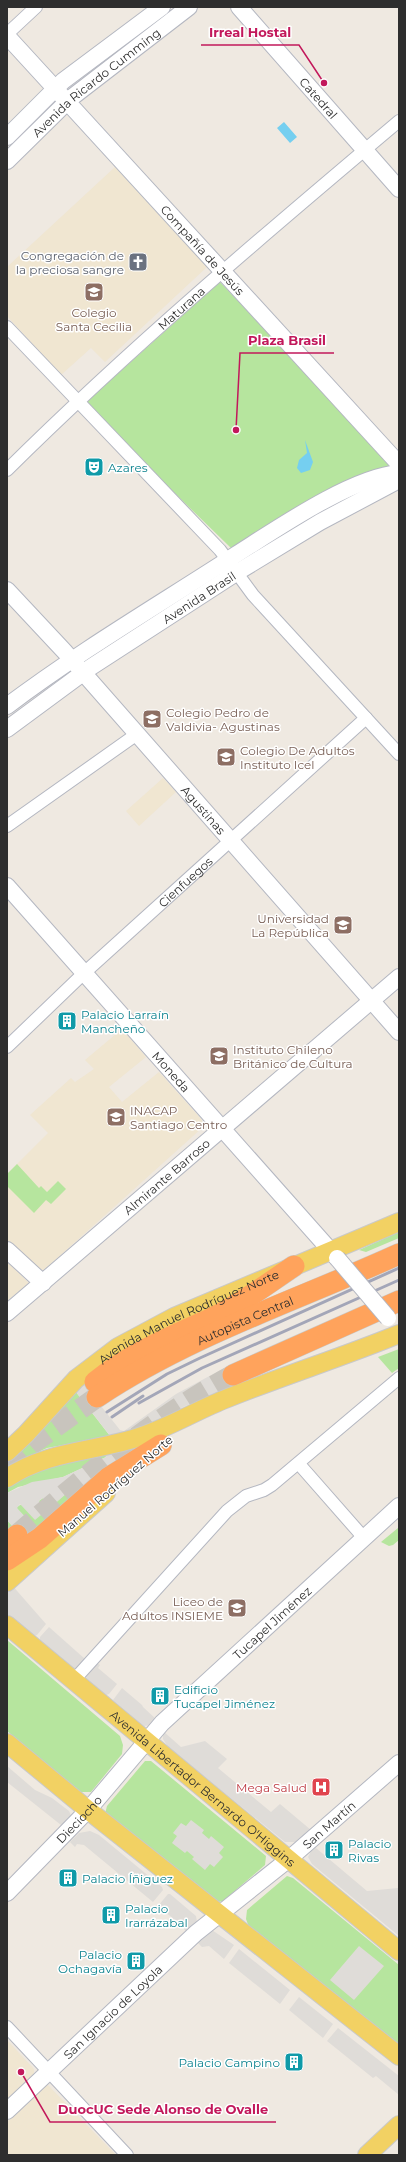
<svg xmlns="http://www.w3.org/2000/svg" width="406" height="2162" font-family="Montserrat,sans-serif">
	<rect width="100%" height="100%" fill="#efe9e1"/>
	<path fill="#f0e6d1" d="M115,167L207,267L105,362L91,348L61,375L7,316V267Z
		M163,778L176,792L139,826L126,811Z
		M122,1029L146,1057L109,1087L122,1102L159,1072L202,1120V1128L44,1270L38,1269L7,1240V1174L48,1133L30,1115L71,1078L75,1082L94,1069L85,1060Z
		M7,1262L29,1283L7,1301Z
		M7,2040L34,2069V2075L7,2100Z
		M47,2084L116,2155H7V2122Z"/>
	<path fill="#b6e59e" d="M220,282L386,457L389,464L386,469L231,548L156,475L86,402Z
		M17,1164L39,1188L41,1186L47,1192L58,1181L66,1189L51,1204L46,1200L34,1213L7,1186V1174Z
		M399,1232V1238L366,1252L359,1250Z
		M399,1349V1368L392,1373L378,1357Z
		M76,1392L110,1436L47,1448L10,1465L9,1463Z
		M105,1454L106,1457L63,1477L18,1487L7,1493V1488L44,1467Z
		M66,1493L70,1497L27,1541L7,1534V1520L19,1534L17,1507C24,1501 35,1505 43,1498L51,1507Z
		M398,1528L399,1540L393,1545L389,1546L381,1542Z
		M7,1640L120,1736L123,1745L122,1754L91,1792H80L7,1731Z
		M145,1761H151L266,1856L265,1865L223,1901L218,1902L105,1814L107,1806Z
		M287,1876L293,1878L399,1965V2049L250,1930L246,1919L247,1910Z"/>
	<path fill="#dfdcd8" d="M228,1366L238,1385L185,1406L144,1427L111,1437L75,1391L85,1382L86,1387L120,1430L124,1431L176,1394Z
		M143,1444L70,1498L66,1494L51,1507L43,1498L39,1501L47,1510L35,1520L20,1504L17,1508L31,1523L19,1534L7,1520V1493L32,1482L63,1477L106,1457L105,1453Z
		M11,1584L46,1624L37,1635L34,1636L7,1614V1588Z
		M49,1627L85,1659L77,1668L75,1669L40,1640V1637Z
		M96,1662L100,1665L98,1668L117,1684L109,1694L106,1695L86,1678Z
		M122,1688L142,1705L143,1707L157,1720L152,1725L144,1726L113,1700Z
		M163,1731L181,1747L205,1741L227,1759L218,1768L271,1812L280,1804L311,1830L295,1842H285L168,1747L163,1739Z
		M7,1766L35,1790L52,1798L69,1811L72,1818L60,1833L57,1830L61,1825L7,1782Z
		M191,1820L204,1830L202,1833L209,1839L211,1836L224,1847L219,1853L223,1857L214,1867L210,1864L205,1870L192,1859L194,1857L187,1851L185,1853L172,1843L177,1836L173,1833L181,1823L186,1826Z
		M90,1831L99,1835L162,1887L163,1890L153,1902L84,1845L77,1844L75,1847L70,1842L79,1833Z
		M316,1848L367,1891L398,1888L399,1936L312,1864L308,1857L311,1851Z
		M168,1894H170L196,1916L197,1922L188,1934L181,1925L158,1906Z
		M212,1930L234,1945L224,1959L209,1946L202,1947L197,1942Z
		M359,1946L384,1966L354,2000L330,1980Z
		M239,1949L290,1990L280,2004L229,1963Z
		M299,1997L333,2024L323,2038L289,2010Z
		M338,2028L399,2076V2095L376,2076L373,2078L327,2041Z"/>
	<path fill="#75cff0" d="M284,122L297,137L290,143L277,128Z
		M305,440L313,462L310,470L301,473L297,468L299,460L307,453Z"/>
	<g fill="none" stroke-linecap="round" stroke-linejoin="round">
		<path stroke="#c8c4bd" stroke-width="21" stroke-dasharray="21 10" stroke-linecap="butt" d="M7,1466L33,1443L97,1397
			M17,1535C85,1476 154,1418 233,1375"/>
		<g stroke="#b4b7c1" stroke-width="14">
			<g id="street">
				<path d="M7,34L36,7"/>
				<path d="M7,327L220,550L253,595L399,754"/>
				<path id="s1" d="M7,470C131,347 265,234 399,121"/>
				<path d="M7,826L137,734"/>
				<path id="s2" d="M7,1047L83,974L366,718"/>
				<path d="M299,1464L364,1538"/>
				<path d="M74,1680L227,1511L246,1496L264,1490L272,1485L399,1378"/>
				<path d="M7,2027L127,2155"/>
			</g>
		</g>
		<g stroke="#b4b7c1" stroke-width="18">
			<g id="secondary">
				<path id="s3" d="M239,7L399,189"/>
				<path id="s4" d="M7,36L399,464"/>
				<path d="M7,137L63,81L162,7"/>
				<path id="s5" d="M7,161L71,98L189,7"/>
				<path id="s6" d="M7,590L65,652L399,1032"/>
				<path d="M7,706C80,651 160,604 237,554C278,528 352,477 399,473"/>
				<path id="s7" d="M7,729L91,667L236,573L320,522L399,480"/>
				<path id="s8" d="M7,886L337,1258"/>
				<path d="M7,1250L43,1283"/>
				<path id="s9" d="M7,1313L399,977"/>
				<path id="s10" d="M7,1893L88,1810L162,1723L399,1506"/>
				<path id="s11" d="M7,2111L196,1933L289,1859L399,1763"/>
			</g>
		</g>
		<g stroke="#c9c9c9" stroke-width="20">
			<g id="primary">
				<path id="s12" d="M7,1452L26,1434L76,1379L118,1347L174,1317L399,1222"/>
				<path d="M7,1478C48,1450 97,1452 142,1436C172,1426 199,1409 228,1398C285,1375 343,1357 399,1334"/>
				<path d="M7,1582L106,1493"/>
				<path id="s13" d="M7,1625L399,1951"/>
				<path d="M7,1743L88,1810L399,2056"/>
				<path d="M367,2155L399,2125"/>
			</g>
		</g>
		<g stroke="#c9c9c9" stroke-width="22">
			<g id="highway">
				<path d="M233,1375L399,1301"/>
				<path d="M95,1382C131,1353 170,1337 212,1318C241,1304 267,1284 294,1266"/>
				<path id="s14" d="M97,1397C190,1335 298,1300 399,1254"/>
				<path d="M7,1544L17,1535"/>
				<path d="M7,1560L40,1538L108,1478L161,1445"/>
			</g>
		</g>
		<use href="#street" stroke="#fff" stroke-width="12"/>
		<use href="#secondary" stroke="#fff" stroke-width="16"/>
		<use href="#primary" stroke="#f2d163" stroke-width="18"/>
		<use href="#highway" stroke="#ffa35c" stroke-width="21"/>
		<path stroke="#a3a6b8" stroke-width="3" d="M139,1403L202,1368L399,1280
			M107,1412L167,1374L200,1358L399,1268
			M112,1417L143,1396"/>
		<g stroke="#b4b7c1" stroke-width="18" stroke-linecap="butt">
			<path id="secondary-bridge" d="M337,1258L388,1318"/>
		</g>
		<use href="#secondary-bridge" stroke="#fff" stroke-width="16"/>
	</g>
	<defs>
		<g id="church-square" transform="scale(1)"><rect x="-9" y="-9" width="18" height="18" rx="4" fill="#6b7280" stroke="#fff"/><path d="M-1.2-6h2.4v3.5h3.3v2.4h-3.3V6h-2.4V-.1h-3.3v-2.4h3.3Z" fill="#fff"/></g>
		<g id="school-square" transform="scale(1)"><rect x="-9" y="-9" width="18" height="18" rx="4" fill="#8d6e63" stroke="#fff"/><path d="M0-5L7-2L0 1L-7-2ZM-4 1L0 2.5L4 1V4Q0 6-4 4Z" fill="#fff"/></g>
		<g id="theatre-square" transform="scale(1)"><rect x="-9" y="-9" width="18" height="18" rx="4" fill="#0f9aa8" stroke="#fff"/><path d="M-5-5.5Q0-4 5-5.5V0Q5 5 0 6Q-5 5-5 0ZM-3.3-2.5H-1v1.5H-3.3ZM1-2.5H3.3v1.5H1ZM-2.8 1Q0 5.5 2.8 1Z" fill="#fff"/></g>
		<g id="building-square" transform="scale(1)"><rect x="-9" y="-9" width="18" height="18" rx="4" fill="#0f9aa8" stroke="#fff"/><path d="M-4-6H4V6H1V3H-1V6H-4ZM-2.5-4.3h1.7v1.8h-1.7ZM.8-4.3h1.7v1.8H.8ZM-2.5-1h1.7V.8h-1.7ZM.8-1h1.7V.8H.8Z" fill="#fff"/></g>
		<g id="university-square" transform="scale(1)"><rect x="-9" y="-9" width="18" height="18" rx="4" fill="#8d6e63" stroke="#fff"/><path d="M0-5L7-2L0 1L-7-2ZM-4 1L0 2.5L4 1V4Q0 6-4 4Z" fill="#fff"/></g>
		<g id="hospital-square" transform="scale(1)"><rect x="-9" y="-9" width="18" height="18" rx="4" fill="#e0444e" stroke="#fff"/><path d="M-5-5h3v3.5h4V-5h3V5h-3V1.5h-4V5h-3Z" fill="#fff"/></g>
	</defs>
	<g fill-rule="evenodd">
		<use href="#church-square" x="138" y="262"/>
		<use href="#school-square" x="94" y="292"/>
		<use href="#theatre-square" x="94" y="467"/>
		<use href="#school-square" x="152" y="719"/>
		<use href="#school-square" x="226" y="757"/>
		<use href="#school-square" x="343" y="925"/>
		<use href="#building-square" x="67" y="1021"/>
		<use href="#university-square" x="219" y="1056"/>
		<use href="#university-square" x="116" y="1117"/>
		<use href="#school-square" x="237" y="1608"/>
		<use href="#building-square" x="160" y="1696"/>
		<use href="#hospital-square" x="321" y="1787"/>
		<use href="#building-square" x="334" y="1850"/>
		<use href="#building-square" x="68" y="1878"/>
		<use href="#building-square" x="111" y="1915"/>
		<use href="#building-square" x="136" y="1961"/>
		<use href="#building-square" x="294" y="2062"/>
	</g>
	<g text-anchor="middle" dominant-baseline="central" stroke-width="3" stroke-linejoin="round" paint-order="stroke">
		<g font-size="12" fill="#2e2e2e" stroke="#fff">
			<text stroke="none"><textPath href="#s5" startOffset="119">Avenida Ricardo Cumming</textPath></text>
			<text stroke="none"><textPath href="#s3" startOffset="121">Catedral</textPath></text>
			<text stroke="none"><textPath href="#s4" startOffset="290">Compañía de Jesús</textPath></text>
			<text stroke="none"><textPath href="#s1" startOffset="238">Maturana</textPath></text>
			<text stroke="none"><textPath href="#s7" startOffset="233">Avenida Brasil</textPath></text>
			<text stroke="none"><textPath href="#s6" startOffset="295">Agustinas</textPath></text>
			<text stroke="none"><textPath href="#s2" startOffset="243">Cienfuegos</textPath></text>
			<text stroke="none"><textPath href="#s8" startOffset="248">Moneda</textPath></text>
			<text stroke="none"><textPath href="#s9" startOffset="210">Almirante Barroso</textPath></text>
			<text stroke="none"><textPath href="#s12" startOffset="230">Avenida Manuel Rodríguez Norte</textPath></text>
			<text stroke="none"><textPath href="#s14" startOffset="167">Autopista Central</textPath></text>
			<text transform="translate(115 1486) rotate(-41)">Manuel Rodríguez Norte</text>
			<text stroke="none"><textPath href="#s10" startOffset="379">Tucapel Jiménez</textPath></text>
			<text stroke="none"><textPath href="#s13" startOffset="255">Avenida Libertador Bernardo O'Higgins</textPath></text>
			<text stroke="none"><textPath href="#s10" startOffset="103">Dieciocho</textPath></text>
			<text stroke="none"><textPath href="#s11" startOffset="431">San Martín</textPath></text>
			<text stroke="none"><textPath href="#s11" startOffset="145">San Ignacio de Loyola</textPath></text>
		</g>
		<g font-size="12" fill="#5b616d" stroke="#fff" text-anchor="end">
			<text x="124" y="255">Congregación de<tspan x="124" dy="14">la preciosa sangre</tspan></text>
		</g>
		<g font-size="12" fill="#785e54" stroke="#fff" text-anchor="start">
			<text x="94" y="312" text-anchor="middle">Colegio<tspan x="94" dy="14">Santa Cecilia</tspan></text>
			<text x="166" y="712">Colegio Pedro de<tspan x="166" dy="14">Valdivia- Agustinas</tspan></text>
			<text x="240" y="750">Colegio De Adultos<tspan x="240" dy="14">Instituto Icel</tspan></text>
			<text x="329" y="918" text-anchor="end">Universidad<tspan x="329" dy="14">La República</tspan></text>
			<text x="233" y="1049">Instituto Chileno<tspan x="233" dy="14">Británico de Cultura</tspan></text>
			<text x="130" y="1110">INACAP<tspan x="130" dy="14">Santiago Centro</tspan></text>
			<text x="223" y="1601" text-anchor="end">Liceo de<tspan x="223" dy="14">Adultos INSIEME</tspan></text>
		</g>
		<g font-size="12" fill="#0d838f" stroke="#fff" text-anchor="start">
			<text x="108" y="467">Azares</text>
			<text x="81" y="1014">Palacio Larraín<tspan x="81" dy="14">Mancheño</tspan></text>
			<text x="174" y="1689">Edificio<tspan x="174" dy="14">Tucapel Jiménez</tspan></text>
			<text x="348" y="1843">Palacio<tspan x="348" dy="14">Rivas</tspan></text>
			<text x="82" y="1878">Palacio Íñiguez</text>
			<text x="125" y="1908">Palacio<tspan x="125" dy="14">Irarrázabal</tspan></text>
			<text x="122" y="1954" text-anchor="end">Palacio<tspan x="122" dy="14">Ochagavía</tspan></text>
			<text x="280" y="2062" text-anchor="end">Palacio Campino</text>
		</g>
		<g font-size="12" fill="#be3a42" stroke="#fff" text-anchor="end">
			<text x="307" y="1787">Mega Salud</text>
		</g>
	</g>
	<path fill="none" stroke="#c2185b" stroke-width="1.5" d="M324 83L299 45H201M236 430L240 353H334M21 2072L50 2122H276"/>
	<g fill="#c2185b" stroke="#fff" stroke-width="1.5">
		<circle cx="324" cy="83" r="4"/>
		<circle cx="236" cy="430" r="4"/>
		<circle cx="21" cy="2072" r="4"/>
	</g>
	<g font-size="13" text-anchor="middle" font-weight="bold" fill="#c2185b" stroke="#fff" stroke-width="3" stroke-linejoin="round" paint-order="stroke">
		<text x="250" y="37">Irreal Hostal</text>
		<text x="287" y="345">Plaza Brasil</text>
		<text x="163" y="2114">DuocUC Sede Alonso de Ovalle</text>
	</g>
	<rect width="406" height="2162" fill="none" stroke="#2e2e2e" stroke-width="16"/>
</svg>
